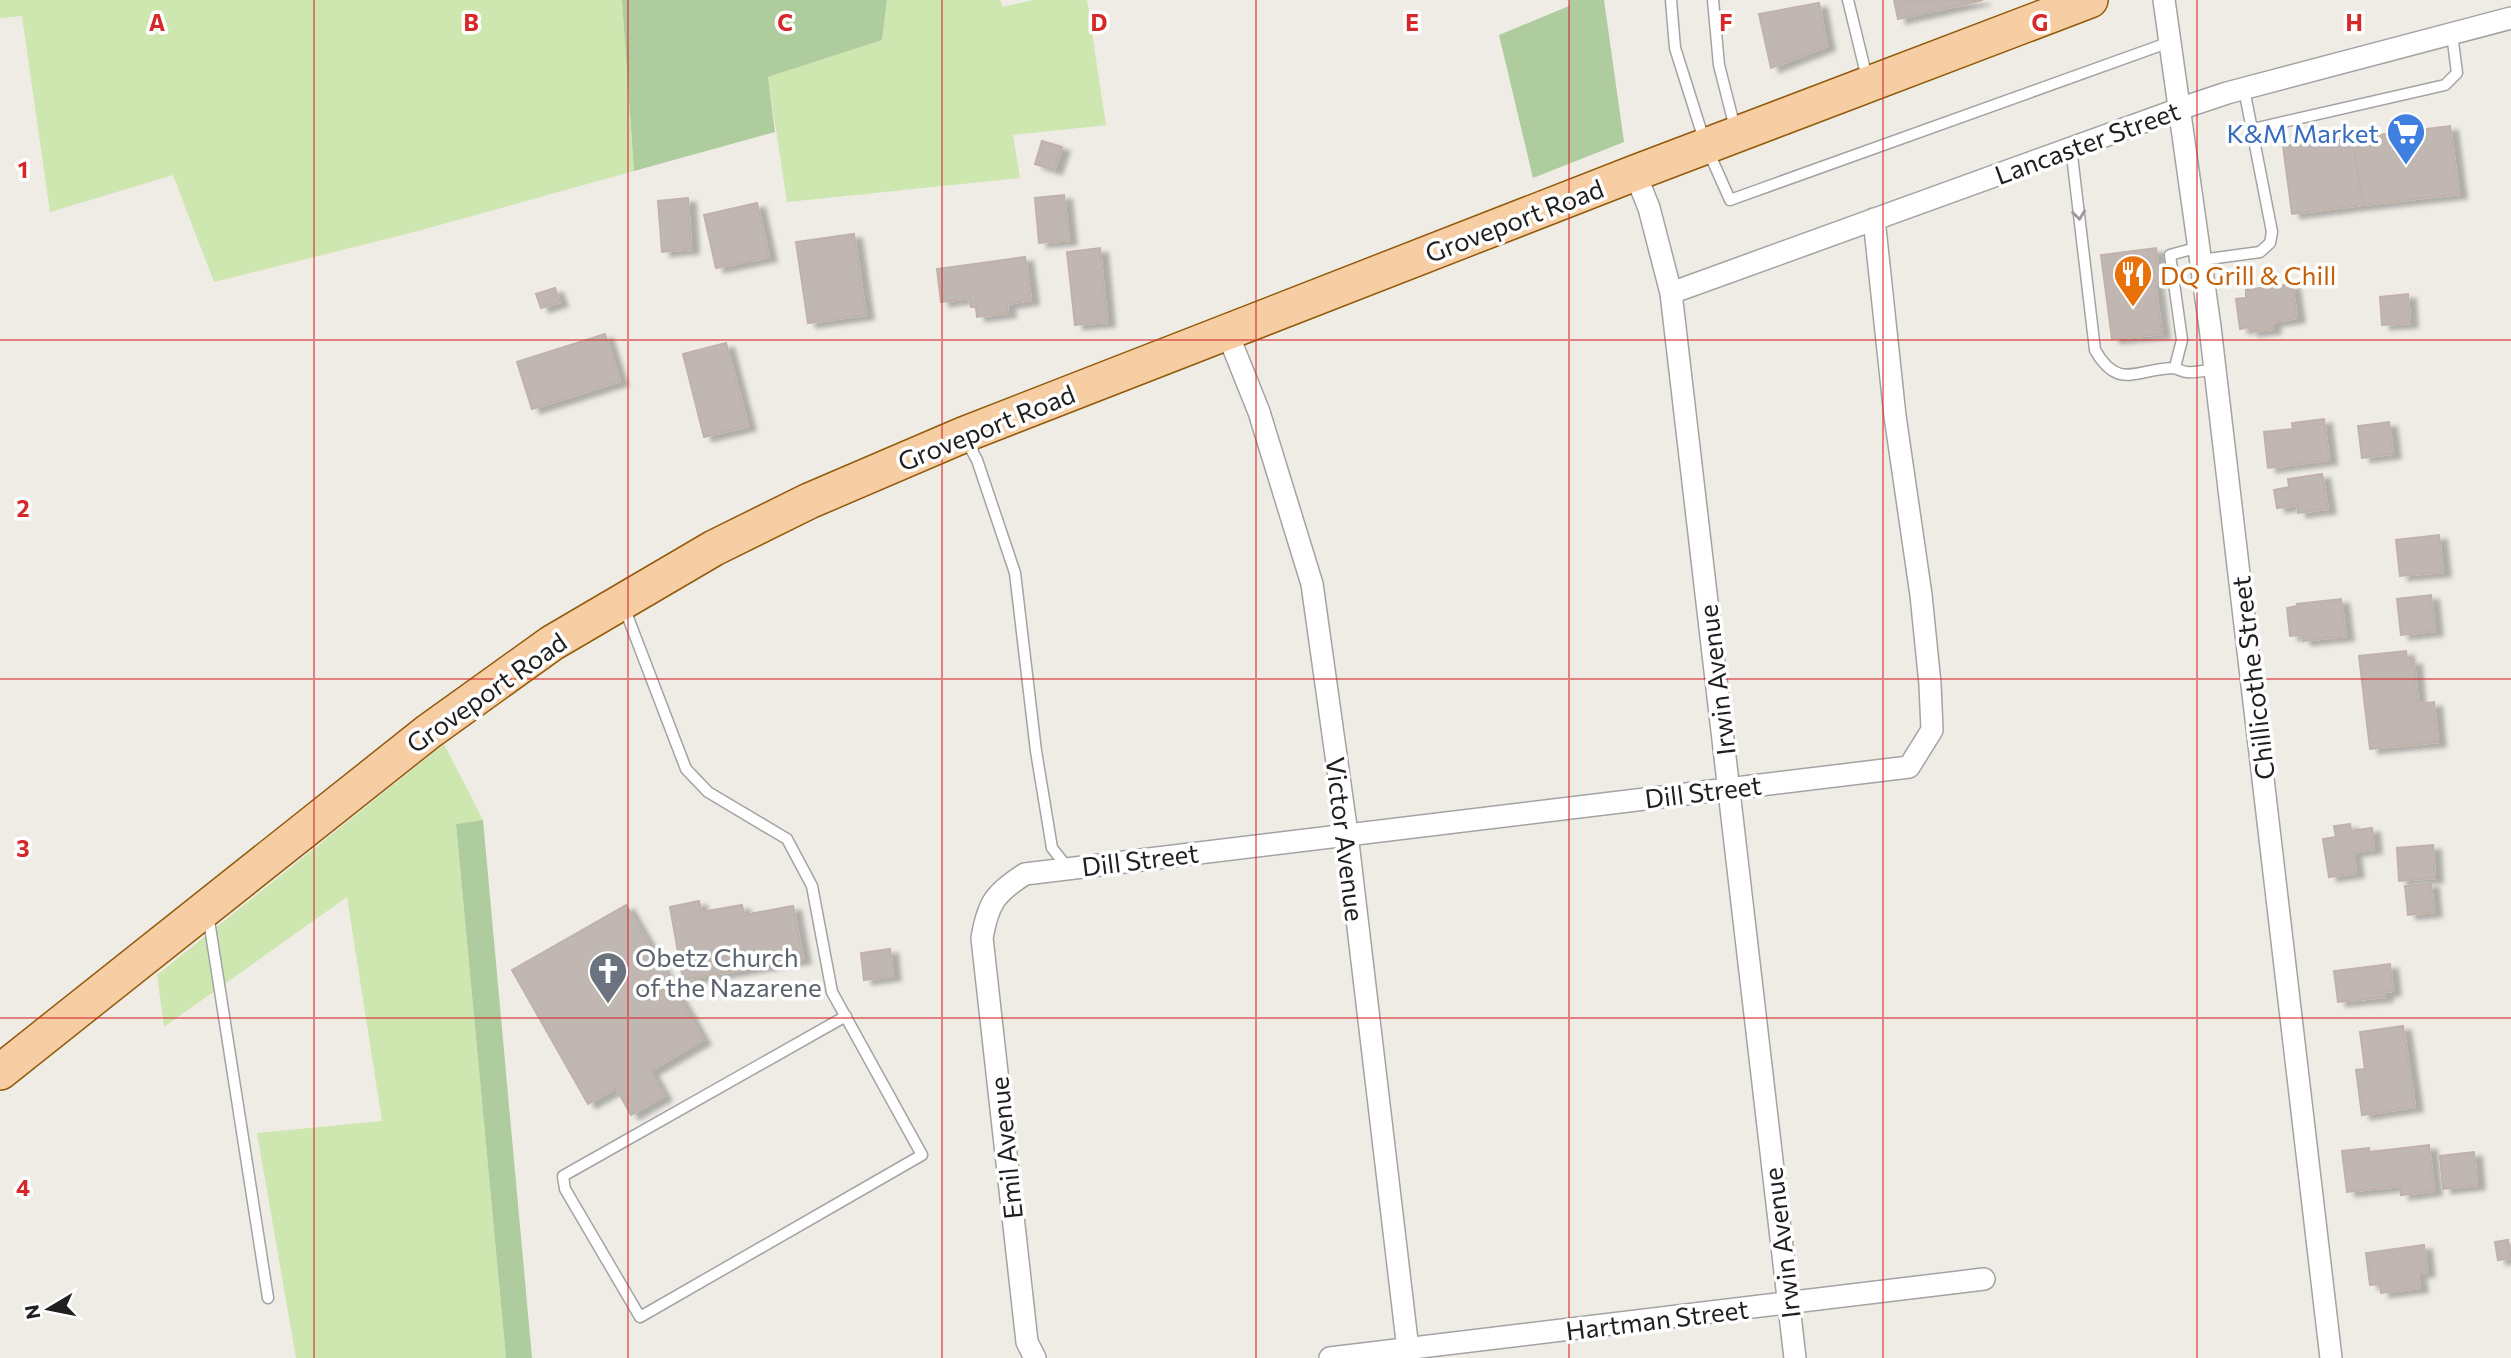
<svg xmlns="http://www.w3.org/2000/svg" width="2511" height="1358" font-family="Commissioner,sans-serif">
	<defs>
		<filter id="shadow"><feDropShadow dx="8" dy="4.5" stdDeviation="2" flood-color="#0004"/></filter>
	</defs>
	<rect width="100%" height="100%" fill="#efece6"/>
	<path fill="#cee6af" d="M0,0H622L634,171L418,231L214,282L173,175L50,212L22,16L0,18Z
		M887,0H1000L1003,7L1033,0H1087L1106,125L1013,135L1020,178L787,202L768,77L882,40Z
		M444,744L483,820L456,824L506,1358H296L257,1133L382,1121L347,897L164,1027L157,975Z"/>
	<path fill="#aecc9d" d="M622,0H887L882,40L768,77L775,132L634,171Z
		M1569,0H1604L1624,142L1533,178L1499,35L1569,6Z
		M483,820L532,1358H506L456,824Z"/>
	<path fill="#c0b7b3" stroke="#c0b2a9" stroke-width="2" filter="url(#shadow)" d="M1894,0H1983L1898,19Z
		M1819,3L1827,46L1771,68L1759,14Z
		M2450,126L2459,194L2363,205L2352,138Z
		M2352,138L2363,205L2292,214L2283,146Z
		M1042,141L1062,147L1054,170L1035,164Z
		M1064,195L1069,240L1039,243L1035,198Z
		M688,198L691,249L662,252L658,201Z
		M757,203L769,257L716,268L704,215Z
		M854,234L866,315L808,323L796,242Z
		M1100,248L1107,322L1075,325L1067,252Z
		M2156,248L2160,280L2155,281L2162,334L2112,339L2101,255Z
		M1025,257L1031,300L1007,304L1008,313L977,317L976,307H971L969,298L941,302L937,269Z
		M2292,284L2297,318L2272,322L2273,329L2250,332L2249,327L2240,329L2236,299L2246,298V290Z
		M555,288L560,302L541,308L536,294Z
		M2408,294L2410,323L2382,325L2380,297Z
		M605,334L620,381L532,409L517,362Z
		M726,343L748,426L704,437L683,354Z
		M2324,419L2329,460L2268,468L2264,432L2293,429L2292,423Z
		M2389,422L2393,454L2362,458L2358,426Z
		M2322,474L2328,509L2298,513L2297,505L2277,508L2274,490L2289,487L2288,479Z
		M2439,535L2443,572L2400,576L2396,540Z
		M2431,595L2435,631L2401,635L2397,599Z
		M2341,599L2346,636L2303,641L2302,635L2290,636L2287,608L2297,606V604Z
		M2406,651L2407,661L2414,660L2418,704L2434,702L2438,742L2370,749L2359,656Z
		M2350,824L2351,831L2372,828L2374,849L2353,852L2356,873L2329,877L2323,839L2336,837L2334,826Z
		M2433,845L2435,878L2399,881L2397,848Z
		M2431,883L2434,912L2408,915L2405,886Z
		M699,901L701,912L742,905L744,915L793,906L803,959L683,980L670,907Z
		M626,905L703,1040L650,1071L664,1096L631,1115L616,1088L588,1104L512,970Z
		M890,949L893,976L864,980L861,953Z
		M2390,964L2393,991L2385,992V997L2338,1002L2334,971Z
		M2403,1026L2415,1107L2362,1115L2356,1070L2365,1069L2360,1032Z
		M2429,1145L2434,1191L2401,1195V1186L2347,1192L2342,1151L2369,1148V1152Z
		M2474,1152L2477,1185L2443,1189L2440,1156Z
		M2508,1240L2511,1258L2498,1260L2495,1242Z
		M2424,1245L2427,1272L2418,1273L2420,1288L2381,1293L2380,1284L2370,1285L2366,1253Z"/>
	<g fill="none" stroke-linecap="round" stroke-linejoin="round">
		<g stroke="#a3a3a3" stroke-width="13">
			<path id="lane" d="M1671,0L1675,48L1706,146L1730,200L2170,42
				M1713,0L1719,65L1735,128
				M1848,0L1867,78
				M2253,129L2445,85L2457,73L2452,34
				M2071,147L2095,350C2118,390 2135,370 2172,368C2178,368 2182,372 2187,372C2196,373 2207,370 2215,369
				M2201,260L2260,252L2270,243L2272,232L2244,89
				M2175,367L2182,340L2170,255L2199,247
				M966,440L977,460L1015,573L1036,751L1052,848L1068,868
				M624,607L686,769L708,792L787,839L812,886L832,992L922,1155L640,1317L565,1189L563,1176L846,1016
				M208,914L268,1298"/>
		</g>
		<g stroke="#a3a3a3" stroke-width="24">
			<path id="street" d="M2164,0L2210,327L2331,1358
				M1635,173L1649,208L1671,293L1795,1358
				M1671,293L2179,109L2227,93L2511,18
				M1227,332L1259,412L1312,584L1347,834L1409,1358
				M1035,1358L1027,1342L982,938C988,903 995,893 1025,874L1909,767L1932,730L1930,684L1921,595L1895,416L1874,219
				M1330,1358L1984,1279"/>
		</g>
		<g stroke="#925b09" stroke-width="38">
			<path id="primary" d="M0,1072L428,732L552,643L714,548L809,501L963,435L1635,173L2090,0"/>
		</g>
		<use href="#lane" stroke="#fff" stroke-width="10"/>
		<use href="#street" stroke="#fff" stroke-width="21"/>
		<use href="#primary" stroke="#f7cda4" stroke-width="35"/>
	</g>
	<defs><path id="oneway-chevron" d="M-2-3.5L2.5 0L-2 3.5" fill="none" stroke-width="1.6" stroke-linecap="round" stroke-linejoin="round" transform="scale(1.75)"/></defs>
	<use stroke="#9a9a9a" href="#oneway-chevron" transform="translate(2079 215) rotate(83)"/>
	<path fill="none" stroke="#d62828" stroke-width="2" stroke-opacity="0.55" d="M314,0V1358M628,0V1358M942,0V1358M1256,0V1358M1569,0V1358M1883,0V1358M2197,0V1358M0,340H2511M0,679H2511M0,1018H2511"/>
	<defs>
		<g id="supermarket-pin" transform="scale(2.0125)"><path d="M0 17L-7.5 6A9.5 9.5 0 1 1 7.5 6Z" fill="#3f7fe0" stroke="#fff"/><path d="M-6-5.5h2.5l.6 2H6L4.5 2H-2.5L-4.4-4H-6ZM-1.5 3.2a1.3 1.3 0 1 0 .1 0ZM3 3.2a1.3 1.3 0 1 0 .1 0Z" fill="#fff"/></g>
		<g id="restaurant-pin" transform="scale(2.0125)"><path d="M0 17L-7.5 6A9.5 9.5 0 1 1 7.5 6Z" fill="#e8710a" stroke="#fff"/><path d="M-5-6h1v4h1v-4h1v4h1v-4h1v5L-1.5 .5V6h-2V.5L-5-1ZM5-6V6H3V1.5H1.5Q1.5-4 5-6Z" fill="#fff"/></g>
		<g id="church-pin" transform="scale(2.0125)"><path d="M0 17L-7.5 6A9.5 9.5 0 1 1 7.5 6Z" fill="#6b7280" stroke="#fff"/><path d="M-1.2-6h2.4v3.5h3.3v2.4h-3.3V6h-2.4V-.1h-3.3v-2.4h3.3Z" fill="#fff"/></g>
	</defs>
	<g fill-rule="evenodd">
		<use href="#supermarket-pin" x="2406" y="132"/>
		<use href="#restaurant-pin" x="2133" y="274"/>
		<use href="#church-pin" x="608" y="971"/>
	</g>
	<g text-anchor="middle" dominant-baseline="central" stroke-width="7" stroke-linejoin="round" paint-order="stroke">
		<g font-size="26" fill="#366cbe" stroke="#fff" text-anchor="end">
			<text x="2379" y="132">K&amp;M Market</text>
		</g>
		<g font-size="26" fill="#1f1f1f" stroke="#fff">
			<text transform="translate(2087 142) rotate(-20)">Lancaster Street</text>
			<text transform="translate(1514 220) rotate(-21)">Groveport Road</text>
			<text transform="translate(986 427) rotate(-22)">Groveport Road</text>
			<text transform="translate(2252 678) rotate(-97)">Chillicothe Street</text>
			<text transform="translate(1716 680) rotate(-97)">Irwin Avenue</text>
			<text transform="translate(486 692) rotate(-35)">Groveport Road</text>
			<text transform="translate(1703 791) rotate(-7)">Dill Street</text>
			<text transform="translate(1346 839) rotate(83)">Victor Avenue</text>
			<text transform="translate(1140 859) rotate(-7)">Dill Street</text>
			<text transform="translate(1005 1148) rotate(-96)">Emil Avenue</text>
			<text transform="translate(1781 1243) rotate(-97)">Irwin Avenue</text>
			<text transform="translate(1657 1319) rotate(-7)">Hartman Street</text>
		</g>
		<g font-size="26" fill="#c56008" stroke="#fff" text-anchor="start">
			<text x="2160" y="274">DQ Grill &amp; Chill</text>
		</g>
		<g font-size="26" fill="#5b616d" stroke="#fff" text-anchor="start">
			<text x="635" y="956">Obetz Church<tspan x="635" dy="30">of the Nazarene</tspan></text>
		</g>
	</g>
	<g font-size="23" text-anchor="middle" font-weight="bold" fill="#d62828" stroke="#fff" stroke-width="7" stroke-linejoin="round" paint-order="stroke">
		<text x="157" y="31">A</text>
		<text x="471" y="31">B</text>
		<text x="785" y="31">C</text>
		<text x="1099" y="31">D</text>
		<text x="1412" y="31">E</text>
		<text x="1726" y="31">F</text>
		<text x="2040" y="31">G</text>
		<text x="2354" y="31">H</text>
		<text x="23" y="178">1</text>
		<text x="23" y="517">2</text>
		<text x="23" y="857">3</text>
		<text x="23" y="1196">4</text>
	</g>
	<g transform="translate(49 1309) rotate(260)" stroke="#ffffff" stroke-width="5" paint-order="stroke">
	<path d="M0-5L12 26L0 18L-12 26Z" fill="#1f1f1f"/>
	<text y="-10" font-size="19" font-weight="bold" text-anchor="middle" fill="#1f1f1f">N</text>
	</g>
</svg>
